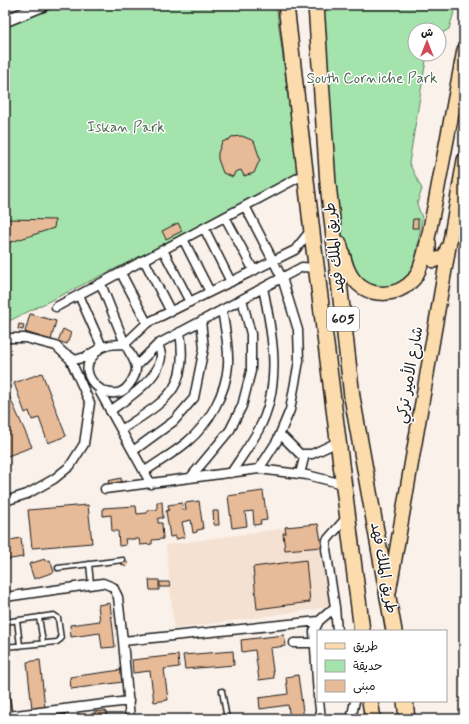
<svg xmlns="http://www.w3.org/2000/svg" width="469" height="724" font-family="Mynerve,'Playpen Sans Arabic',sans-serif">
	<rect width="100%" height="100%" fill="#faf1ea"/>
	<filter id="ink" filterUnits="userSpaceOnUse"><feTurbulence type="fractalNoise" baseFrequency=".025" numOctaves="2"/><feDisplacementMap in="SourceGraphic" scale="8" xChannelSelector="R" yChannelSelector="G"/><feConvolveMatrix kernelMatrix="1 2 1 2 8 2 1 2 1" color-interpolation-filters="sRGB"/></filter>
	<g filter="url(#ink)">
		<path fill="#f5e1d1" d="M320,523L331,607L174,629L166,545Z"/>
		<path fill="#a4e4ac" stroke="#608064" d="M51,5H276L299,178L5,323V24Z
			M313,5H456L449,29L439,35V30H415V54H427L409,163L422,189L417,204L422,218L416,256L409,276L402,282L384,288L374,286L364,280L355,270L351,253L341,235Z"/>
		<path fill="#e8bb98" stroke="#1c1c1c" d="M242,136L254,141L260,159L254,173L244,176L241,170L235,172L233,177L223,173L218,159V153L222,142L230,139L231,137Z
			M5,219L55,220L54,228L5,244Z
			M413,219H418V228H412Z
			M178,223L182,231L166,239L162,231Z
			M30,314L56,321L51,340L25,332Z
			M19,324L24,325L23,330L18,329Z
			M63,329L71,333L67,344L58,341Z
			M42,373L66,436L48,443L39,418L32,420L29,411L25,413L14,383Z
			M6,389L32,447L5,457V390Z
			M121,478L122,482L109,485L108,481Z
			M263,491L267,520L260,521L261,524L254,525L253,511L245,512L247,526L232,528L228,496Z
			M199,501L203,529L197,530V532L193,533L191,520L182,522L185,537L176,539V536L170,537L166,511L169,510L168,505L182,503L183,510H186L185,503Z
			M157,502H162L163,518H158V523H162L163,539L152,540V544L140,545L139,539H125L126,545L119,546L118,531H112L111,515L103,516V508L136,506L137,514L147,513V510H157Z
			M88,505L92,543L32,548L28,510Z
			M213,511H218L219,525H214Z
			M318,524L322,547L285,550L283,533H286L285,527Z
			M21,538L23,557L5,560V541Z
			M45,559V561L50,560L54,572L34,579L29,564Z
			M124,560L129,564L126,567L121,564Z
			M306,560L310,602L257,609L253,567Z
			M149,580H159V590H150Z
			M160,582H169L170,587H160Z
			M110,603L115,647L102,648L100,633L71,637L70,625L100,621L98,605Z
			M284,635L286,646L270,648L274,678L259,680L255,650L242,652L241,640Z
			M233,651L234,665L185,669L183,655Z
			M178,655L179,667L164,669L168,700L154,702L150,671L133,673L132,660Z
			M40,660L45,708L32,709L27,662Z
			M121,670L123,682L71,689L70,677Z
			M298,675L304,719H290L288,705L260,709L259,698L288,694L286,677Z
			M106,711L108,719H95L94,712Z"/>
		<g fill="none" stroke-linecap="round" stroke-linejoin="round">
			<g stroke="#1c1c1c" stroke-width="7">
				<path id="lane" d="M89,564L91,584
					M58,568L123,560
					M39,617L43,643
					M17,620L20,646
					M5,622L54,615L58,618L61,639L57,642L5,647
					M222,691L227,719"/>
			</g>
			<g stroke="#1c1c1c" stroke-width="11">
				<path id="street" d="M245,206L282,278L298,330L299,361L290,410L277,441L259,469
					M225,217L254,271
					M204,228L231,282
					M183,239L210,292
					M163,250L190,302
					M144,260L171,312
					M121,273L147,323
					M101,284L125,344L147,323L295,250L311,230
					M56,307L305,174
					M5,338H25L56,346L70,359L90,403L84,444L70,466L54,479L27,494L5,501
					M125,344C133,361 143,366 129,385C112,409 72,375 94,355C96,352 100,348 103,347C109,344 118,344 125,344Z
					M68,355L75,360L85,357L102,347L79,295
					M136,366L158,344L302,267L316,268
					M100,392L151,484
					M110,411C127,399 160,378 161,356C161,352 159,347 158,344
					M121,430C166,400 189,391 180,332
					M280,434L300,454H312L338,442
					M133,451L174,421L194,398L204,348L201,321
					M144,472C158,462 174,453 187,442C209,424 226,393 228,365C229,346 225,328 222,310
					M231,473C240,459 251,444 259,429C282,385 273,335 263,288
					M300,474L305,454
					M190,478L230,430L242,406L251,371V334L242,299
					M105,489L259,469L307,475L343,484
					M5,597L103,583L113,587L118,597L123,641L319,621L314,631L318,697
					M319,621L335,607
					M337,631L335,607L326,549L327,540L347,517
					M123,641L130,719
					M294,643H315
					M5,698L8,719
					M319,701L321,719
					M8,716L72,708
					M74,719L72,708L129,701
					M351,719L355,701"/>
			</g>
			<g stroke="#1c1c1c" stroke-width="14">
				<path id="secondary" d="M5,21L44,5"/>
			</g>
			<g stroke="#1c1c1c" stroke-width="16">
				<path id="primary" d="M340,243C343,254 345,267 352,277C367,299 397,298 414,279C425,266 431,220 435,203C445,152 454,101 464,50
					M429,243V257L434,261L445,256L447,248
					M389,593L464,160"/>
			</g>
			<g stroke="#1c1c1c" stroke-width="18">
				<path id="highway" d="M286,5L313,241L362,631
					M316,5L328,184L352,397L394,631
					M370,701L373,719
					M405,701L407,719"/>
			</g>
			<use href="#lane" stroke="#fff" stroke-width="4"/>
			<use href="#street" stroke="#fff" stroke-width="8"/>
			<use href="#secondary" stroke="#fff" stroke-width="11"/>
			<use href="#primary" stroke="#fcdcac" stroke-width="13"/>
			<use href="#highway" stroke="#fcdcac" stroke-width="15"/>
		</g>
	</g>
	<g text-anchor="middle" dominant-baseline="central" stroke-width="3" stroke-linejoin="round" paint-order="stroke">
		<rect fill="#fff" stroke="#606060" stroke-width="1" x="327" y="307" width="32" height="24" rx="3"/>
		<g font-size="14" font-weight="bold" fill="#1c1c1c">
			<text x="343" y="319">605</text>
		</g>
		<g font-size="15" fill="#4c624e" stroke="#fff">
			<text x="372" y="79">South Corniche Park</text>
			<text x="126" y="128">Iskan Park</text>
		</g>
		<g font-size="15" fill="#1c1c1c" stroke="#fff">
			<text transform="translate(335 248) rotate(-96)">طريق الملك فهد</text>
			<text transform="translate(410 375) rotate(-80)">شارع الأمير تركي</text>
			<text transform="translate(383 568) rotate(80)">طريق الملك فهد</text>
		</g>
	</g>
	<rect width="469" height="724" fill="none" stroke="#fff" stroke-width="20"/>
	<rect x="10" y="10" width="449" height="704" fill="none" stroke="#1c1c1c" stroke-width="1.5" filter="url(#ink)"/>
	<rect x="317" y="630" width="130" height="72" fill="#ffffff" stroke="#a4a4a4"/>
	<rect x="325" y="643" width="20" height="6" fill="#fcdcac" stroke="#a4a4a4"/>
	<text x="353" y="650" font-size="12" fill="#1c1c1c">طريق</text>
	<rect x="325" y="660" width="20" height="12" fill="#a4e4ac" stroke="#a4a4a4"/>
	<text x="353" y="670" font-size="12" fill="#1c1c1c">حديقة</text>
	<rect x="325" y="680" width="20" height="12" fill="#e8bb98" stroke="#a4a4a4"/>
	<text x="353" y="690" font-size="12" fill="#1c1c1c">مبنى</text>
	<g transform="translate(427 42)"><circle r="19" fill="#ffffff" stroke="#a4a4a4"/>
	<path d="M0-3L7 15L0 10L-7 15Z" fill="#d1495b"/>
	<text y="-6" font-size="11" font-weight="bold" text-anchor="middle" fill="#1c1c1c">ش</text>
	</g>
</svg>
